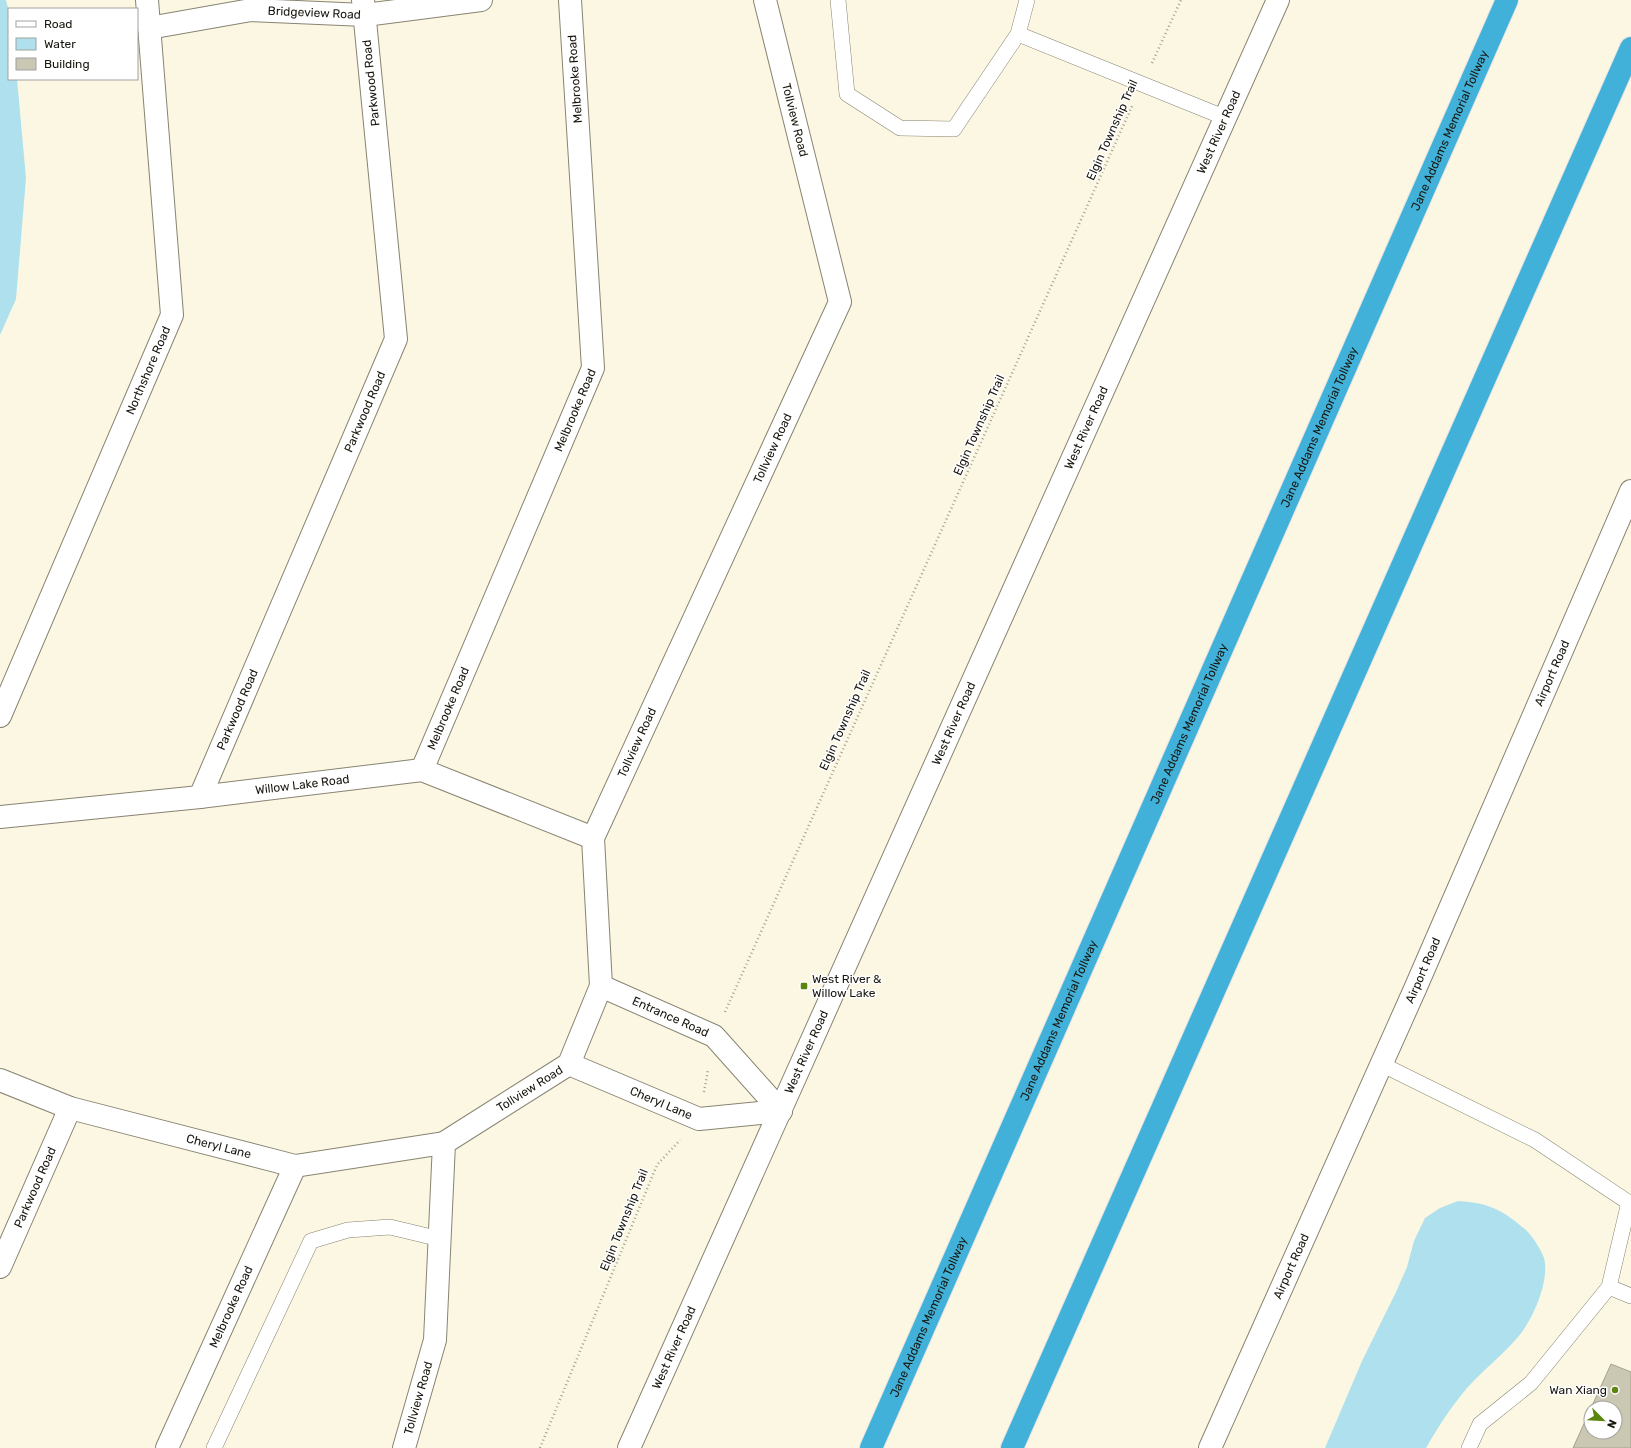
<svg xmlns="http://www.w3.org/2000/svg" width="1631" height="1448" font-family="Rubik,sans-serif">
	<rect width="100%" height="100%" fill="#fbf7e2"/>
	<path fill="#aee1ed" d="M0,0H6L9,12V79H17L26,178L16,299L0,335Z
		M1458,1201C1490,1203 1502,1210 1526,1230C1532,1236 1541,1249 1544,1258C1550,1280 1533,1320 1518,1337C1503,1355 1483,1370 1467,1388C1451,1407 1438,1427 1426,1448H1325L1362,1361L1396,1292L1407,1267L1414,1241L1425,1218L1440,1208Z"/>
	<path fill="#cac7b3" stroke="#a4a18d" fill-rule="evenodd" d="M1611,1364L1631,1372V1448H1573ZM1591,1408H1615V1432H1591Z"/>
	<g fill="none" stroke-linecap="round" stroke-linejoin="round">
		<g stroke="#888472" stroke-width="16">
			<path id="service" d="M838,0L847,94L900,128L954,129L1018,34L1226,118
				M1018,34L1027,0
				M1381,1064L1535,1140L1631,1204
				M1629,1202L1609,1287L1631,1296
				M214,1448L311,1241L348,1230L390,1227L440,1239
				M1469,1448L1480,1424L1531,1383L1609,1287"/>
		</g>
		<g stroke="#888472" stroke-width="24">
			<g id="minor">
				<path id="s1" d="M149,28L251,10L365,15L481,0"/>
				<path id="s2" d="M0,716L172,315L147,0"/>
				<path id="s3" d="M422,770L593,368L570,0"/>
				<path id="s4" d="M200,797L396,339L363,0"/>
				<path id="s5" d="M0,817L200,797L422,770L593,838"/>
				<path id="s6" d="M601,986L714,1036L781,1111"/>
				<path id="s7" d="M569,1064L699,1119L781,1111"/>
				<path id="s8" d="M0,1080L70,1108L295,1166L444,1143"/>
				<path id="s9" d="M0,1267L70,1108"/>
				<path id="s10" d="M167,1448L295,1166"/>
				<path id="s11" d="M404,1448L435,1340L444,1143L569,1064L601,986L593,838L840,302L765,0"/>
				<path id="s12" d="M629,1448L1278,0"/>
				<path id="s13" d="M1210,1448L1415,989L1631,491"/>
			</g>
		</g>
		<g stroke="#e3e3e2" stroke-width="24">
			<g id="motorway">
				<path id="s14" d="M871,1448L1507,0"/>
				<path d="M1012,1448L1631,48"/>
			</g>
		</g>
		<path stroke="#a4a091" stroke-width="2.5" stroke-dasharray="1 3" stroke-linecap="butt" d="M1152,63L1181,0
			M725,1012L1133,104
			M704,1092L708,1070
			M540,1448L657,1165L680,1140"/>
		<use href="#service" stroke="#fff" stroke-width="15"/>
		<use href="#minor" stroke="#fff" stroke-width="22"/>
		<use href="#motorway" stroke="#41b1d9" stroke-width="22"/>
	</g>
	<g fill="#5b850f" stroke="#fff" stroke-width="1.5">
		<rect x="800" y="982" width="8" height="8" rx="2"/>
		<circle cx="1615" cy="1390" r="4"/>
	</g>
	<g text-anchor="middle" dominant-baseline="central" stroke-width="3" stroke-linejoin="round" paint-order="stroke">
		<g font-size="12" fill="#17150e" stroke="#fff">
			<text stroke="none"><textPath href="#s1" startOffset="167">Bridgeview Road</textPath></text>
			<text transform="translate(575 79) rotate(-94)">Melbrooke Road</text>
			<text transform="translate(371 83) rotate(-96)">Parkwood Road</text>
			<text transform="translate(795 120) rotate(76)">Tollview Road</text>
			<text transform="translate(1112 130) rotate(-66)">Elgin Township Trail</text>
			<text stroke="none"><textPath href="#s14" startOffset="1439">Jane Addams Memorial Tollway</textPath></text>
			<text stroke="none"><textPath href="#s12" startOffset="1442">West River Road</textPath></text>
			<text stroke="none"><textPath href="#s2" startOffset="376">Northshore Road</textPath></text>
			<text stroke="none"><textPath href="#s3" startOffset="391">Melbrooke Road</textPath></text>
			<text stroke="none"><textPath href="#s4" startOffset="419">Parkwood Road</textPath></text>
			<text transform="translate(979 425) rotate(-66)">Elgin Township Trail</text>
			<text stroke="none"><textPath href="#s14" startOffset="1115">Jane Addams Memorial Tollway</textPath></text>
			<text stroke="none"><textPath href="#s12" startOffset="1118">West River Road</textPath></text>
			<text stroke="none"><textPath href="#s11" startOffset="1119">Tollview Road</textPath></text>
			<text stroke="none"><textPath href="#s13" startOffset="847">Airport Road</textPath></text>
			<text stroke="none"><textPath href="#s4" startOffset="95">Parkwood Road</textPath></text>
			<text stroke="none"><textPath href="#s3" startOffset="67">Melbrooke Road</textPath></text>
			<text transform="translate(845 720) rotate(-66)">Elgin Township Trail</text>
			<text stroke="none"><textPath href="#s12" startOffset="794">West River Road</textPath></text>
			<text stroke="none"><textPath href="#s14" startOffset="791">Jane Addams Memorial Tollway</textPath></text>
			<text stroke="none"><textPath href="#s11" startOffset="795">Tollview Road</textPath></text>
			<text stroke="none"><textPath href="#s5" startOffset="304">Willow Lake Road</textPath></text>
			<text stroke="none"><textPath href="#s13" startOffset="523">Airport Road</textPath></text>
			<text stroke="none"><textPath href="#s6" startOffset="76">Entrance Road</textPath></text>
			<text stroke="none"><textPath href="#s14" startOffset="467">Jane Addams Memorial Tollway</textPath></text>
			<text stroke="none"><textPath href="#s12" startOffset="434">West River Road</textPath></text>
			<text stroke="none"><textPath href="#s11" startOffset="411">Tollview Road</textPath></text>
			<text stroke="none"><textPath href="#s7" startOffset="100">Cheryl Lane</textPath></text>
			<text stroke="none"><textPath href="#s8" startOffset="229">Cheryl Lane</textPath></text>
			<text stroke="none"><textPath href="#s9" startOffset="87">Parkwood Road</textPath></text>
			<text transform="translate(624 1220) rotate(-68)">Elgin Township Trail</text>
			<text stroke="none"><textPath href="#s13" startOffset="199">Airport Road</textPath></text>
			<text stroke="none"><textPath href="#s10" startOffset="155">Melbrooke Road</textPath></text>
			<text stroke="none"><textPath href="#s14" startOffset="143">Jane Addams Memorial Tollway</textPath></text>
			<text stroke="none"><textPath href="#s12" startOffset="110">West River Road</textPath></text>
			<text stroke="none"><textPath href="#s11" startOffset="52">Tollview Road</textPath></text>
		</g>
		<g font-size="12" fill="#17150e" stroke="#fff" text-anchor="start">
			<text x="812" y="979">West River &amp;<tspan x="812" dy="14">Willow Lake</tspan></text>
			<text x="1607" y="1390" text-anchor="end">Wan Xiang</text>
		</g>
	</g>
	<rect x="8" y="8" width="130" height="72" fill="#ffffff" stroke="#a2a19f"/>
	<rect x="16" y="21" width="20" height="6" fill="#ffffff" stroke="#a2a19f"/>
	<text x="44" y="28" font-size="12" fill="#17150e">Road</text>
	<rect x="16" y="38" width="20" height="12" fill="#aee1ed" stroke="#a2a19f"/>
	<text x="44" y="48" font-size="12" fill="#17150e">Water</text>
	<rect x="16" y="58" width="20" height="12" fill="#cac7b3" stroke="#a2a19f"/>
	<text x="44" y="68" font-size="12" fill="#17150e">Building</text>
	<g transform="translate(1603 1420) rotate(114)"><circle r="19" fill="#ffffff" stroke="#a2a19f"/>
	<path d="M0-3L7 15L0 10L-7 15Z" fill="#5b850f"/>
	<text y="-6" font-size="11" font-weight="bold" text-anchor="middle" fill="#17150e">N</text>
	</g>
</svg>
